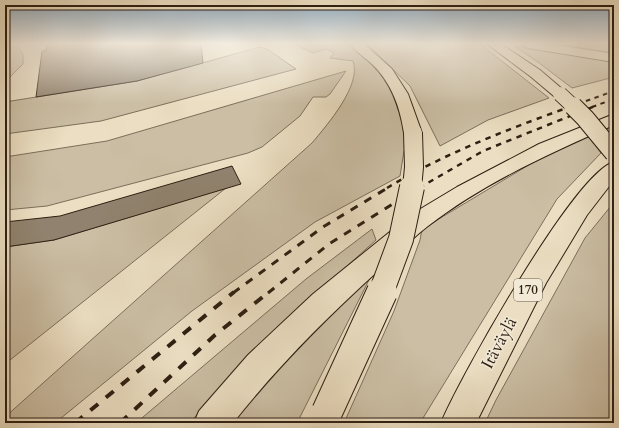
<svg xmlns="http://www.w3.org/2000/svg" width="619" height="428" font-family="Cardo,serif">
	<rect width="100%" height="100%" fill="#ebdec2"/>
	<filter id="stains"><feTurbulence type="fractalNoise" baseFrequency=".005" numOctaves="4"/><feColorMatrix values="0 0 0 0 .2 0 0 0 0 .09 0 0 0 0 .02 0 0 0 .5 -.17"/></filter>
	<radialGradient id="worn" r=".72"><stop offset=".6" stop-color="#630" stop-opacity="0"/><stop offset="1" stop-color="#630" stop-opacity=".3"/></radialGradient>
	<path fill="#cbbea4" stroke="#7c6e5b" d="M294,44H348L356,48L382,72L403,107L407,150L404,151L400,176L315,222L192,311L55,423H5V417L312,143C327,125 362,85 353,61L330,58L334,53L326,49L313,53Z
		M367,44H480L549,98L488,120L440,146L410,86Z
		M557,44H614V53Z
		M18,46L23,54V64L5,82V50Z
		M514,46L614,62V77L572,88L538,62Z
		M260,47L267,49L296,69L101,121L5,134V102L137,81Z
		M346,71L330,94L326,97H313L300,116L262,147L248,153L47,206L5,210V157L107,141Z
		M588,135L601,153L557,199L420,423H344L394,311L420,240L422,229L532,163Z
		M226,188L5,364V247L54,240Z
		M611,206L614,220V399L612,423H485L496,400L585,238Z
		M372,229L376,240L298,310L189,423H136L306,279Z
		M374,270L297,423H228L248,399Z"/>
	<path fill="#90826e" stroke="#2d1f12" d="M46,44H201L203,63L137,81L36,97L42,51H46Z
		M232,166L241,184L54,240L5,247V222L60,216Z"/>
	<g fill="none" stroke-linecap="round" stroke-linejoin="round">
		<g stroke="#2d1f12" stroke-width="2">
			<path id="trunk" d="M350,44H364L392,69L408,94L422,133L419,137L413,138L407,137L404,133C400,107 392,84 373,65C366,58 356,52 350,44Z
				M487,44H501L540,70L568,94L565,97H555L530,76Z
				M522,44H551L614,54V62L528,48Z
				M614,114V125C550,153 484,183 428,226C411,239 395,256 379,270C325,319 278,366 233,423H194L199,411L248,355L313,294L412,214L457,187L539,144Z
				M614,162V180L587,215L546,283L476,423H441C459,379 575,172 614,162Z"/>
		</g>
		<use href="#trunk" fill="#ebdec2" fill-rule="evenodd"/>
		<path stroke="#2d1f12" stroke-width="2" stroke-dasharray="4.5 4.5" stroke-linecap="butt" d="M569,107L614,91
			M592,107L614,99"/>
		<path stroke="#2d1f12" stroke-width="2.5" stroke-dasharray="5.5 5.5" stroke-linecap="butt" d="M387,188C445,153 509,129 572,106
			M419,188L483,151L595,106"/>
		<path stroke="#2d1f12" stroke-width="3" stroke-dasharray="8 8" stroke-linecap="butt" d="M233,293L323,227L389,187
			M268,293L329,244L420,187"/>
		<path stroke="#2d1f12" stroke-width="4" stroke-dasharray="10 10" stroke-linecap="butt" d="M75,423L234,292
			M120,423L215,335L269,292"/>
		<g stroke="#2d1f12" stroke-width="16" stroke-linecap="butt">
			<path id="trunk-bridge-far3" d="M560,94L574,107"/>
		</g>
		<g stroke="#2d1f12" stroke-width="20" stroke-linecap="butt">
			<path id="trunk-bridge-far2" d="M573,106L585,118L614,153
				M412,188L414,167L413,133"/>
		</g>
		<g stroke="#2d1f12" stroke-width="26" stroke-linecap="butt">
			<path id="trunk-bridge-far1" d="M381,293L401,239L412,187"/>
		</g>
		<g stroke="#2d1f12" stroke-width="32" stroke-linecap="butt">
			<path id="trunk-bridge" d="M327,412L382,292"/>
		</g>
		<use href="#trunk-bridge-far3" stroke="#ebdec2" stroke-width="14"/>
		<use href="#trunk-bridge-far2" stroke="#ebdec2" stroke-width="18"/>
		<use href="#trunk-bridge-far1" stroke="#ebdec2" stroke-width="24"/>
		<use href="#trunk-bridge" stroke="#ebdec2" stroke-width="30"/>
	</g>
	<linearGradient id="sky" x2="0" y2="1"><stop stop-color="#8fabc1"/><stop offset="0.42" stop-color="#f6f0e4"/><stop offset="1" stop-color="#f6f0e4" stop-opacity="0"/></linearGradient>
	<rect width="619" height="104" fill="url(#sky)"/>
	<g text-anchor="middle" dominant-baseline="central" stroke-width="3" stroke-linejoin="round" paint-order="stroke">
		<rect fill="#f2ead7" stroke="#685c4d" stroke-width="1" x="514" y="279" width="28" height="22" rx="3"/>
		<g font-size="13" font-weight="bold" fill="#2d1f12">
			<text x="528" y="290">170</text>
		</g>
		<g font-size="17" fill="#2d1f12" stroke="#f2ead7">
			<text transform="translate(499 343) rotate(-62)">Itäväylä</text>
		</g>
	</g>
	<rect width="619" height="428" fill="none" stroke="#ebdec2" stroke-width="20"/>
	<rect x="6" y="6" width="607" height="416" fill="none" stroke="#2d1f12" stroke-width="2"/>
	<rect x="10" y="10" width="599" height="408" fill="none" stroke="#2d1f12"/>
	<rect width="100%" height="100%" filter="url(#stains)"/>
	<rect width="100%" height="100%" fill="url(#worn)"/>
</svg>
